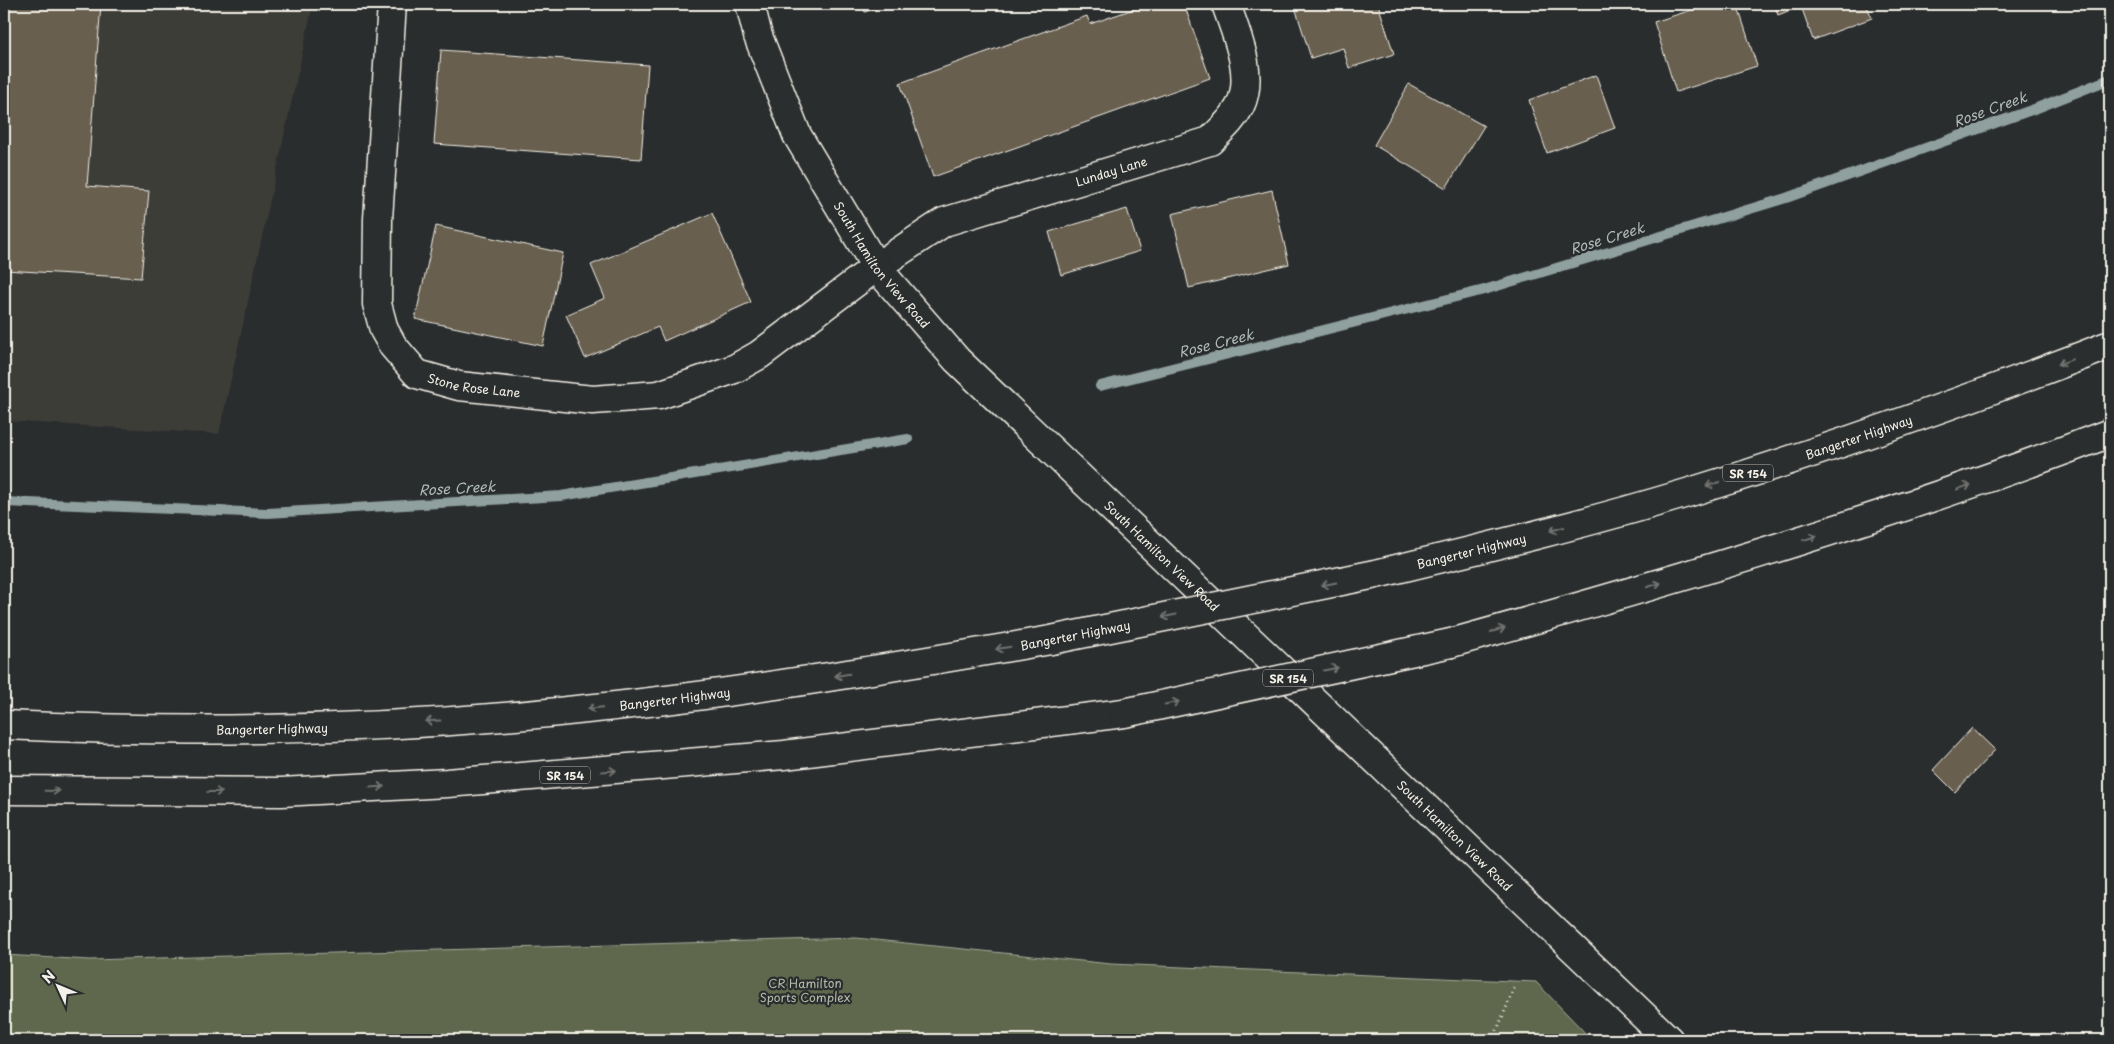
<svg xmlns="http://www.w3.org/2000/svg" width="2114" height="1044" font-family="'Playpen Sans',sans-serif">
	<rect width="100%" height="100%" fill="#2a2d2e"/>
	<filter id="ink" filterUnits="userSpaceOnUse"><feTurbulence type="fractalNoise" baseFrequency=".02" numOctaves="2"/><feDisplacementMap in="SourceGraphic" scale="10" xChannelSelector="R" yChannelSelector="G"/><feConvolveMatrix kernelMatrix="1 2 1 2 8 2 1 2 1" color-interpolation-filters="sRGB"/></filter>
	<g filter="url(#ink)">
		<path fill="#3c3c38" d="M4,4H313L219,434L4,421Z"/>
		<path fill="#5e674e" stroke="#a9ac9b" d="M856,938L1111,964L1536,982L1592,1040H4V955L90,960Z"/>
		<g fill="none" stroke-linecap="round" stroke-linejoin="round">
			<path stroke="#8fa09e" stroke-width="10" d="M1100,386L1484,290L1786,198L2037,108L2110,79
				M4,502L268,513L561,496L908,439"/>
		</g>
		<path fill="#675f50" stroke="#f4f1e8" d="M4,4H101L87,186L149,191L141,278L4,270Z
			M862,4H887L865,12Z
			M1148,4H1184L1210,78L933,177L900,83L1087,16L1090,24Z
			M1294,4H1378L1394,54L1349,68L1343,48L1311,58Z
			M1710,4H1737L1757,66L1676,92L1654,22Z
			M1774,4H1866L1872,18L1813,40L1801,6L1778,15Z
			M441,50L648,65L641,159L434,144Z
			M1596,75L1615,128L1547,153L1529,100Z
			M1409,84L1484,126L1446,188L1374,145Z
			M1272,190L1289,264L1189,288L1172,214Z
			M1127,209L1140,251L1061,275L1049,232Z
			M712,213L751,302L664,341L658,327L585,358L566,315L605,298L591,265Z
			M436,226L563,253L543,346L415,319Z
			M1972,728L1995,750L1955,792L1933,770Z"/>
		<g fill="none" stroke-linecap="round" stroke-linejoin="round">
			<g stroke="#f4f1e8" stroke-width="31">
				<g id="minor">
					<path id="s1" d="M392,4L378,219L377,304L384,330L393,346L417,374L459,386L593,400L659,395L734,369L759,355L876,267L944,222L1210,141C1221,130 1233,120 1240,106C1255,75 1236,34 1226,4"/>
				</g>
			</g>
			<g stroke="#f4f1e8" stroke-width="31">
				<g id="tertiary">
					<path id="s2" d="M750,4L758,36L797,135L876,267L957,360L1669,1040"/>
				</g>
			</g>
			<g stroke="#f4f1e8" stroke-width="31">
				<g id="motorway">
					<path id="s3" d="M1376,574C1480,549 1585,524 1687,493C1830,449 1971,399 2110,345"/>
					<path d="M1451,643C1673,581 1895,516 2110,433"/>
					<path id="s4" d="M4,725C200,734 400,730 596,708C748,692 899,666 1051,640"/>
					<path d="M4,790L281,792L447,783L784,755L1124,713"/>
				</g>
			</g>
			<path stroke="#f4f1e8" stroke-width="3" stroke-dasharray="1 4" stroke-linecap="butt" d="M1493,1040L1515,986"/>
			<use href="#minor" stroke="#2a2d2e" stroke-width="28"/>
			<use href="#tertiary" stroke="#2a2d2e" stroke-width="28"/>
			<use href="#motorway" stroke="#2a2d2e" stroke-width="28"/>
			<g stroke="#f4f1e8" stroke-width="31" stroke-linecap="butt">
				<path id="motorway-bridge" d="M1051,640L1376,574
					M1124,713L1451,643"/>
			</g>
			<use href="#motorway-bridge" stroke="#2a2d2e" stroke-width="28"/>
		</g>
		<defs><path id="oneway-shaft" d="M-6 0H5M1.5-3L5.5 0L1.5 3" fill="none" stroke-width="1.6" stroke-linecap="round" stroke-linejoin="round" transform="scale(1.25)"/></defs>
		<g stroke="#71726f">
			<use href="#oneway-shaft" transform="translate(2065 362) rotate(159)"/>
			<use href="#oneway-shaft" transform="translate(1713 484) rotate(162)"/>
			<use href="#oneway-shaft" transform="translate(1964 487) rotate(-20)"/>
			<use href="#oneway-shaft" transform="translate(1557 529) rotate(164)"/>
			<use href="#oneway-shaft" transform="translate(1810 538) rotate(-17)"/>
			<use href="#oneway-shaft" transform="translate(1329 584) rotate(169)"/>
			<use href="#oneway-shaft" transform="translate(1654 585) rotate(-17)"/>
			<use href="#oneway-shaft" transform="translate(1169 616) rotate(169)"/>
			<use href="#oneway-shaft" transform="translate(1498 630) rotate(-16)"/>
			<use href="#oneway-shaft" transform="translate(1003 648) rotate(170)"/>
			<use href="#oneway-shaft" transform="translate(1331 669) rotate(-12)"/>
			<use href="#oneway-shaft" transform="translate(842 675) rotate(171)"/>
			<use href="#oneway-shaft" transform="translate(1172 703) rotate(-12)"/>
			<use href="#oneway-shaft" transform="translate(595 708) rotate(174)"/>
			<use href="#oneway-shaft" transform="translate(433 721) rotate(177)"/>
			<use href="#oneway-shaft" transform="translate(609 771) rotate(-4)"/>
			<use href="#oneway-shaft" transform="translate(377 787) rotate(-3)"/>
			<use href="#oneway-shaft" transform="translate(52 791) rotate(1)"/>
			<use href="#oneway-shaft" transform="translate(215 792)"/>
		</g>
	</g>
	<g text-anchor="middle" dominant-baseline="central" stroke-width="4.5" stroke-linejoin="round" paint-order="stroke">
		<g fill="#2a2d2e" stroke="#b7b6b0" stroke-width="1">
			<rect x="1723" y="464.5" width="50" height="17" rx="4"/>
			<rect x="1263" y="669.5" width="50" height="17" rx="4"/>
			<rect x="540" y="766.5" width="50" height="17" rx="4"/>
		</g>
		<g font-size="11" font-weight="bold" fill="#f4f1e8">
			<text x="1748" y="473">SR 154</text>
			<text x="1288" y="678">SR 154</text>
			<text x="565" y="775">SR 154</text>
		</g>
		<g font-size="12" fill="#f4f1e8" stroke="#2a2d2e">
			<text stroke="none"><textPath href="#s1" startOffset="1138">Lunday Lane</textPath></text>
			<text stroke="none"><textPath href="#s2" startOffset="295">South Hamilton View Road</textPath></text>
			<text stroke="none"><textPath href="#s1" startOffset="441">Stone Rose Lane</textPath></text>
			<text stroke="none"><textPath href="#s3" startOffset="502">Bangerter Highway</textPath></text>
			<text stroke="none"><textPath href="#s3" startOffset="98">Bangerter Highway</textPath></text>
			<text stroke="none"><textPath href="#s2" startOffset="700">South Hamilton View Road</textPath></text>
			<text transform="translate(1075 635) rotate(-11)">Bangerter Highway</text>
			<text stroke="none"><textPath href="#s4" startOffset="672">Bangerter Highway</textPath></text>
			<text stroke="none"><textPath href="#s4" startOffset="268">Bangerter Highway</textPath></text>
			<text stroke="none"><textPath href="#s2" startOffset="1105">South Hamilton View Road</textPath></text>
		</g>
		<g font-size="12" fill="#b8baaa" stroke="#2a2d2e">
			<text x="805" y="983">CR Hamilton<tspan x="805" dy="14">Sports Complex</tspan></text>
		</g>
		<g font-size="14" font-style="italic" fill="#b0bbb7" stroke="#2a2d2e">
			<text transform="translate(1990 109) rotate(-20)">Rose Creek</text>
			<text transform="translate(1607 238) rotate(-17)">Rose Creek</text>
			<text transform="translate(1216 343) rotate(-14)">Rose Creek</text>
			<text transform="translate(457 488) rotate(-3)">Rose Creek</text>
		</g>
	</g>
	<rect width="2114" height="1044" fill="none" stroke="#2a2d2e" stroke-width="20"/>
	<rect x="10" y="10" width="2094" height="1024" fill="none" stroke="#f4f1e8" stroke-width="2" filter="url(#ink)"/>
	<g transform="translate(58 986) rotate(314)" stroke="#2a2d2e" stroke-width="4" paint-order="stroke">
	<path d="M0-4L9 19L0 12L-9 19Z" fill="#f4f1e8"/>
	<text y="-8" font-size="14" font-weight="bold" text-anchor="middle" fill="#f4f1e8">N</text>
	</g>
</svg>
